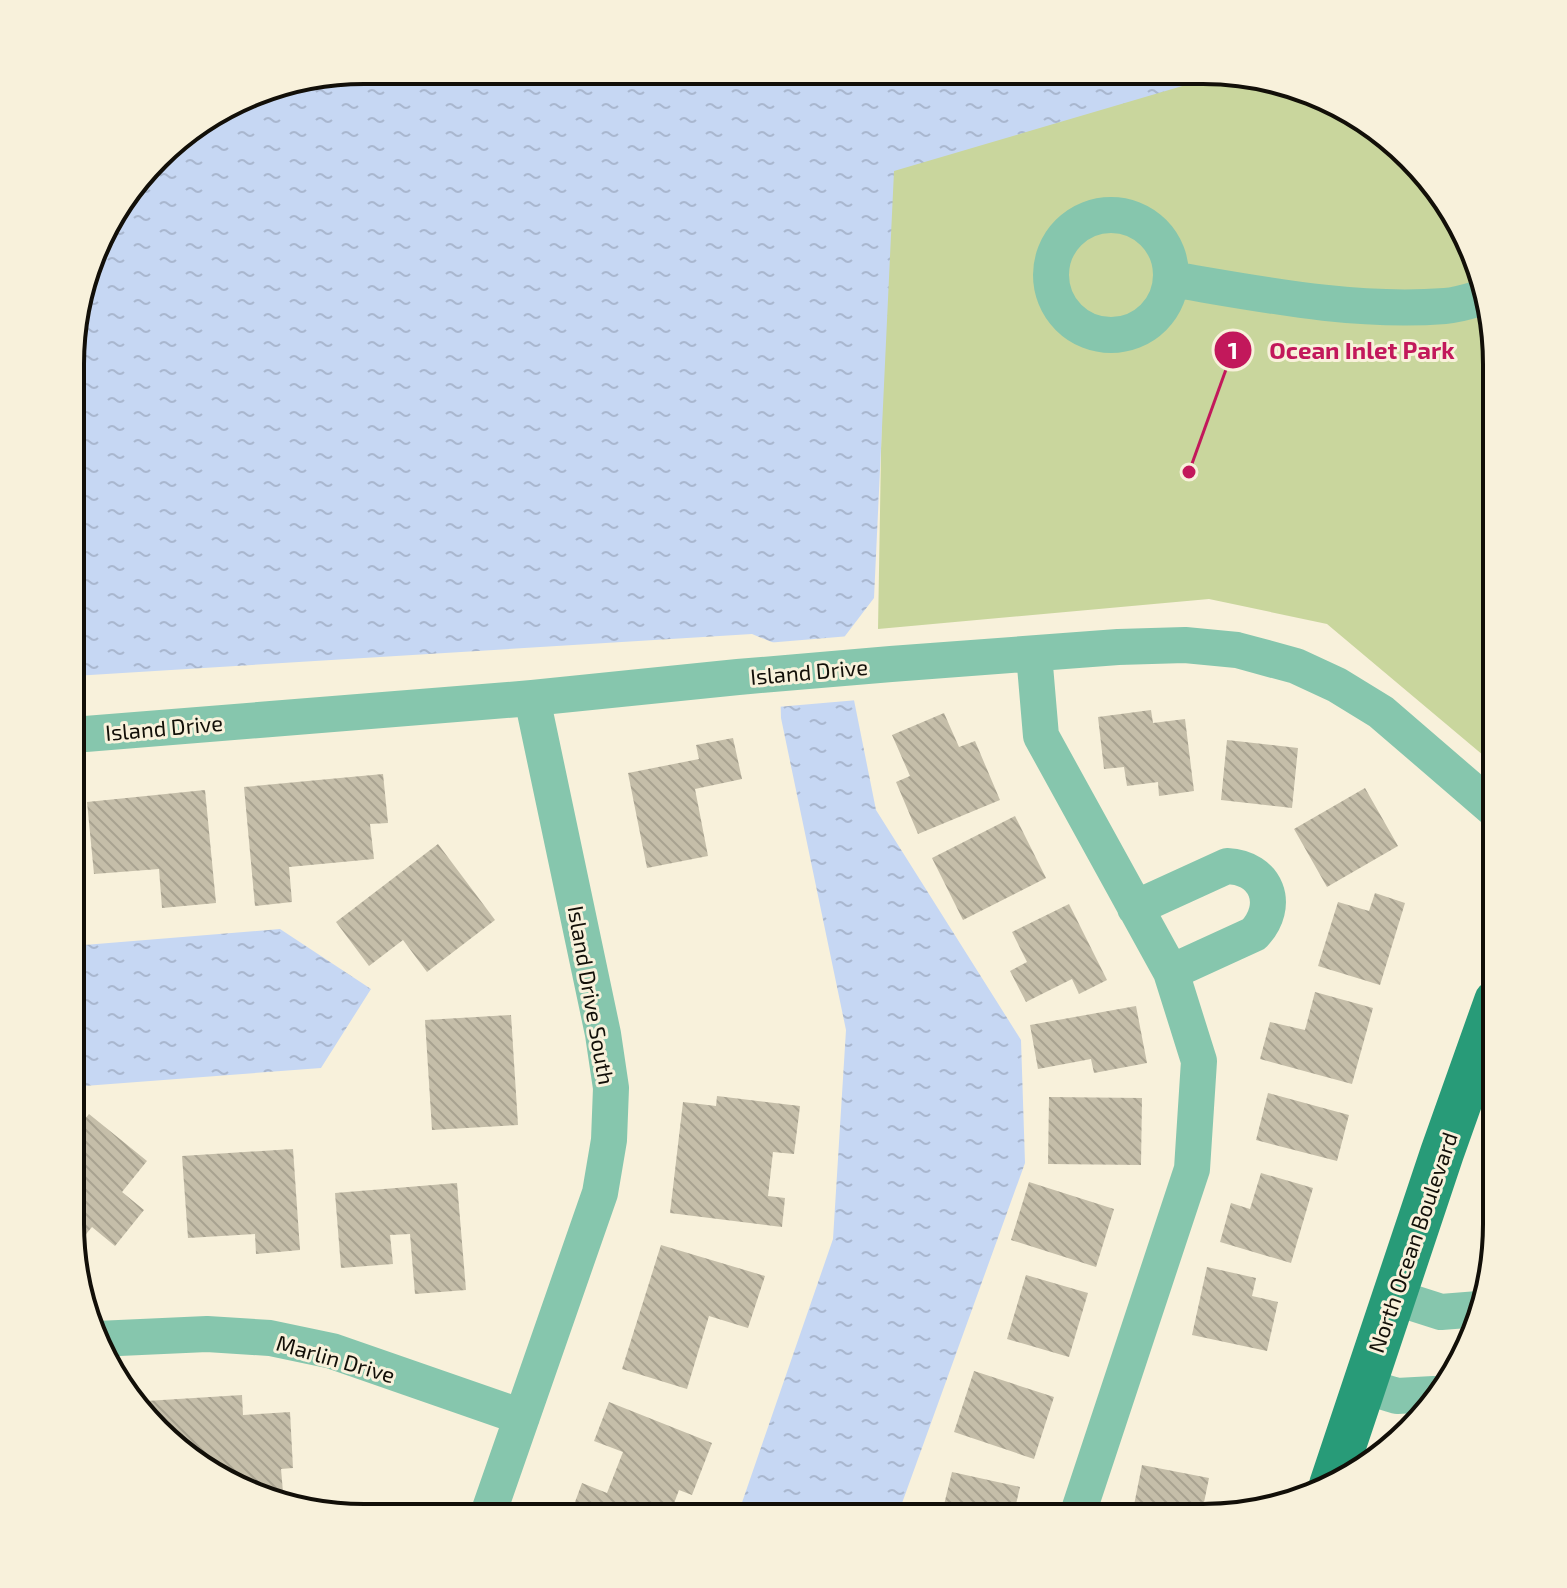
<svg xmlns="http://www.w3.org/2000/svg" width="1567" height="1588" font-family="'Exo 2',sans-serif">
	<defs>
		<pattern id="water-ripples" width="26" height="14" patternUnits="userSpaceOnUse" patternTransform="scale(2)"><rect width="26" height="14" fill="#c6d7f3"/><path d="M2 4q2-2 4 0t4 0M15 11q2-2 4 0t4 0" fill="none" stroke="#a9b7cf"/></pattern>
		<pattern id="building-back-hatch" width="6" height="6" patternUnits="userSpaceOnUse" patternTransform="scale(2)"><rect width="6" height="6" fill="#c5bea9"/><path d="M-1 5l2 2M0 0l6 6M5-1l2 2" fill="none" stroke="#a8a290"/></pattern>
	</defs>
	<rect width="100%" height="100%" fill="#f8f1db"/>
	<path fill="#c9d69d" d="M1190,72H1241L1350,110L1437,185L1481,269L1496,345V766L1327,624L1209,599L878,629L886,160Z"/>
	<path fill="url(#water-ripples)" d="M364,70L1230,72L894,171L874,598L842,640L876,810L1021,1040L1025,1163L897,1517H737L833,1239L846,1030L781,718L779,645L752,634L74,676L76,307L109,217L170,143L269,86Z
		M280,929L371,989L321,1068L71,1087L72,946Z"/>
	<path fill="#f8f1db" d="M850,636L846,641L858,700L777,707L775,647L766,643Z"/>
	<path fill="url(#building-back-hatch)" d="M1151,710L1153,723L1185,719L1194,791L1159,796L1158,782L1127,786L1124,767L1104,769L1098,717Z
		M944,713L959,747L975,741L1000,800L918,834L896,782L910,776L892,735Z
		M733,738L742,779L695,789L708,856L647,868L628,773L699,759L696,745Z
		M1227,740L1298,748L1292,808L1221,800Z
		M383,774L388,823L370,824L374,859L289,867L292,902L255,906L244,787Z
		M1365,788L1398,846L1327,887L1294,829Z
		M205,790L216,903L162,908L159,869L94,874L87,802Z
		M1015,816L1046,878L963,920L932,858Z
		M438,844L495,920L427,972L403,940L369,966L336,922Z
		M1375,893L1405,903L1380,985L1318,966L1338,902L1369,911Z
		M1069,904L1107,980L1079,994L1072,979L1026,1002L1010,971L1027,962L1012,932Z
		M1315,992L1373,1008L1352,1084L1260,1059L1270,1022L1305,1030Z
		M1136,1006L1147,1063L1094,1073L1091,1059L1038,1069L1030,1025Z
		M511,1015L518,1125L432,1130L425,1020Z
		M1268,1093L1349,1115L1337,1161L1256,1140Z
		M717,1096L800,1106L794,1154L773,1152L768,1196L785,1198L782,1227L670,1213L683,1102L716,1106Z
		M1049,1097L1142,1098L1141,1165L1048,1164Z
		M89,1114L147,1161L122,1192L144,1210L115,1246L92,1227L72,1251L71,1243V1136Z
		M293,1149L300,1250L256,1254L255,1234L188,1238L182,1156Z
		M1261,1173L1313,1188L1291,1263L1220,1242L1231,1203L1250,1209Z
		M1029,1182L1114,1209L1096,1267L1011,1240Z
		M457,1183L466,1290L415,1294L410,1234L390,1235L393,1264L341,1268L335,1193Z
		M661,1245L765,1276L748,1328L709,1316L687,1389L622,1369Z
		M1207,1267L1256,1278L1252,1296L1278,1302L1267,1351L1192,1335Z
		M1026,1275L1088,1293L1069,1357L1007,1339Z
		M974,1371L1054,1397L1034,1459L954,1432Z
		M242,1395L243,1415L290,1412L293,1468L281,1469L283,1492L264,1493L217,1479L130,1402Z
		M609,1402L712,1443L692,1495L679,1490L669,1517H582L571,1513L582,1483L607,1493L623,1452L594,1441Z
		M1142,1465L1209,1478L1201,1517H1147L1132,1515Z
		M952,1472L1020,1487L1013,1517H941Z"/>
	<g fill="none" stroke-linecap="round" stroke-linejoin="round">
		<path stroke="#86c6ad" stroke-width="36" d="M1051 275a60 60 0 1 1 120 0a60 60 0 1 1-120 0Z
			M1171,279C1261,294 1353,313 1445,306C1459,305 1473,300 1487,296
			M1034,654L1041,736L1171,972L1199,1061L1192,1169L1080,1507L1081,1517
			M73,735L532,698L738,677L891,664L1118,647L1185,645L1237,650L1296,666L1337,685L1381,712L1496,811
			M1135,908L1227,866C1267,868 1281,905 1254,934L1171,972
			M1394,1297L1441,1312L1479,1309
			M97,1339L207,1334L270,1338L332,1351L522,1417
			M1364,1386L1397,1396L1434,1394
			M487,1517L600,1193L609,1140L611,1088L603,1034L532,698"/>
		<path stroke="#289b78" stroke-width="44" d="M1331,1485L1442,1153L1496,1001"/>
	</g>
	<g text-anchor="middle" dominant-baseline="central" stroke-width="6" stroke-linejoin="round" paint-order="stroke">
		<g font-size="22" fill="#120f08" stroke="#f8f1db">
			<text transform="translate(809 671) rotate(-5)">Island Drive</text>
			<text transform="translate(164 727) rotate(-5)">Island Drive</text>
			<text transform="translate(592 995) rotate(80)">Island Drive South</text>
			<text transform="translate(1412 1242) rotate(-71)">North Ocean Boulevard</text>
			<text transform="translate(336 1358) rotate(16)">Marlin Drive</text>
		</g>
	</g>
	<path d="M0 0H1567V1588H0ZM364 84H1203A280 280 0 0 1 1483 364V1224A280 280 0 0 1 1203 1504H364A280 280 0 0 1 84 1224V364A280 280 0 0 1 364 84Z" fill="#f8f1db" fill-rule="evenodd"/>
	<path fill="none" stroke="#120f08" stroke-width="4" d="M364 84H1203A280 280 0 0 1 1483 364V1224A280 280 0 0 1 1203 1504H364A280 280 0 0 1 84 1224V364A280 280 0 0 1 364 84Z"/>
	<path fill="none" stroke="#c2185b" stroke-width="3" d="M1189 472L1233 350"/>
	<g fill="#c2185b" stroke="#f8f1db" stroke-width="3">
		<circle cx="1189" cy="472" r="8"/>
		<circle cx="1233" cy="350" r="20"/>
	</g>
	<g font-size="24" text-anchor="middle" font-weight="bold" fill="#fff">
		<text x="1233" y="359">1</text>
	</g>
	<g font-size="24" text-anchor="middle" font-weight="bold" fill="#c2185b" stroke="#f8f1db" stroke-width="6" stroke-linejoin="round" paint-order="stroke">
		<text x="1362" y="359">Ocean Inlet Park</text>
	</g>
</svg>
